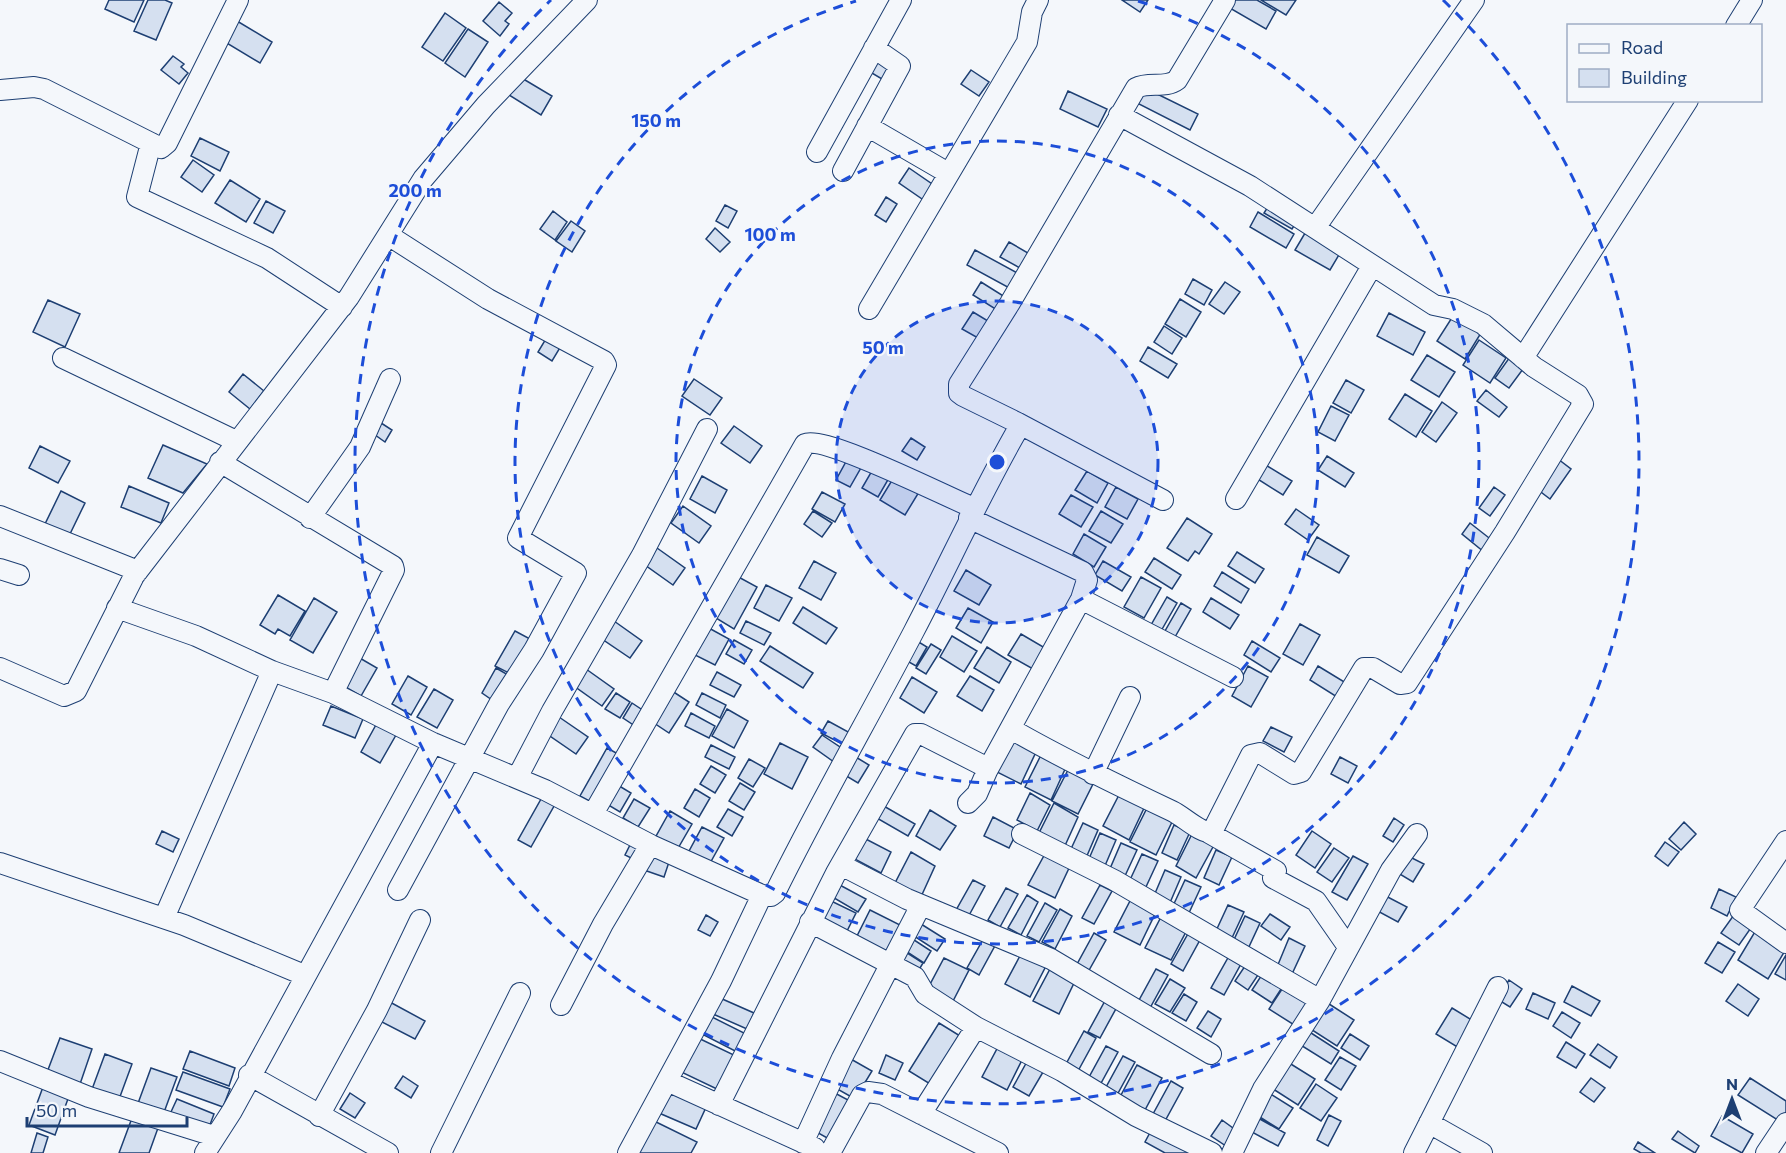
<svg xmlns="http://www.w3.org/2000/svg" width="1786" height="1153" font-family="Commissioner,sans-serif">
	<rect width="100%" height="100%" fill="#f4f7fb"/>
	<path fill="#d5e0f0" stroke="#1d3f73" stroke-width="1.5" d="M109,0H144L134,22L105,9Z
		M148,0H165L172,3L156,40L134,31Z
		M1122,0H1148L1140,12Z
		M1232,0H1257L1276,11L1266,29L1228,7Z
		M1261,0H1296L1286,15Z
		M499,2L512,13L505,21L509,24L500,36L483,21Z
		M445,13L466,28L443,61L422,47Z
		M232,18L272,42L260,63L220,39Z
		M468,29L488,42L465,77L445,63Z
		M876,51L898,64L887,82L865,69Z
		M173,56L184,64L181,67L188,73L179,84L161,70Z
		M971,70L989,82L979,96L961,84Z
		M520,77L552,96L541,115L509,95Z
		M1145,88L1198,114L1190,130L1137,103Z
		M1068,91L1107,109L1098,127L1060,109Z
		M200,138L229,152L220,171L191,156Z
		M193,160L214,175L202,192L181,177Z
		M909,168L935,186L925,201L899,183Z
		M230,180L260,199L246,222L215,203Z
		M886,197L897,204L886,222L875,215Z
		M266,201L285,211L273,233L254,223Z
		M1271,202L1299,218L1292,229L1264,213Z
		M725,205L737,211L728,228L716,221Z
		M553,211L567,222L555,240L540,229Z
		M1258,212L1294,234L1286,248L1250,227Z
		M571,221L585,231L572,252L556,241Z
		M715,228L730,242L720,252L706,239Z
		M1308,228L1343,248L1330,270L1295,250Z
		M1009,242L1028,253L1020,268L1000,257Z
		M975,250L1021,275L1013,290L967,265Z
		M1193,279L1212,290L1204,305L1185,294Z
		M981,282L1005,297L997,310L973,295Z
		M1225,282L1240,292L1224,314L1209,304Z
		M1180,299L1201,312L1186,337L1165,324Z
		M48,300L80,314L65,347L33,332Z
		M973,312L988,321L978,338L962,329Z
		M1389,313L1425,332L1413,355L1377,336Z
		M1453,316L1481,333L1465,359L1437,341Z
		M1164,326L1182,338L1172,354L1154,342Z
		M550,332L564,341L552,361L538,352Z
		M1479,340L1506,358L1490,383L1463,365Z
		M1148,347L1177,364L1168,378L1140,361Z
		M1512,354L1526,365L1509,388L1495,378Z
		M1427,355L1455,372L1439,397L1411,380Z
		M243,374L264,391L250,409L229,392Z
		M694,379L722,398L710,415L682,396Z
		M1346,380L1364,390L1351,413L1333,403Z
		M1486,390L1507,407L1499,417L1477,401Z
		M1405,394L1432,411L1416,437L1389,419Z
		M1442,402L1457,413L1436,442L1422,432Z
		M1331,406L1349,415L1335,441L1318,432Z
		M378,421L392,430L385,442L371,432Z
		M734,426L762,446L750,463L721,443Z
		M911,438L925,447L917,460L902,451Z
		M163,445L207,464L183,493L148,478Z
		M40,446L70,461L58,483L29,468Z
		M1327,456L1354,473L1345,487L1318,470Z
		M848,458L862,466L850,487L836,480Z
		M1558,459L1571,469L1550,499L1537,489Z
		M1264,464L1292,481L1283,495L1256,478Z
		M873,469L889,478L878,497L862,488Z
		M1087,471L1108,483L1097,503L1075,490Z
		M702,476L727,490L715,513L690,499Z
		M894,477L919,492L905,515L880,500Z
		M129,486L169,503L161,523L121,507Z
		M1116,487L1138,499L1127,519L1105,507Z
		M1494,487L1505,495L1490,516L1479,508Z
		M61,491L85,503L69,536L45,524Z
		M822,492L845,504L835,522L812,509Z
		M1071,495L1093,507L1081,527L1059,514Z
		M683,506L711,526L699,543L671,523Z
		M1296,509L1319,525L1308,540L1285,524Z
		M813,511L832,523L822,537L804,524Z
		M1101,511L1123,524L1111,543L1089,531Z
		M1187,518L1212,534L1199,554L1195,551L1188,561L1167,548Z
		M1470,523L1493,541L1484,552L1462,534Z
		M1084,534L1106,547L1094,567L1073,554Z
		M1317,537L1349,556L1339,573L1307,555Z
		M657,548L685,568L673,585L645,565Z
		M1237,552L1264,569L1255,583L1228,566Z
		M1154,558L1181,575L1172,589L1145,572Z
		M814,561L836,573L821,600L799,588Z
		M1103,561L1131,577L1122,591L1095,575Z
		M966,570L991,585L979,605L954,591Z
		M1222,572L1249,589L1241,603L1214,586Z
		M733,574L757,587L734,629L711,615Z
		M1141,577L1161,588L1144,618L1124,607Z
		M766,585L792,598L779,621L754,608Z
		M278,595L305,611L290,636L278,629L275,634L260,625Z
		M1167,597L1177,603L1161,631L1151,625Z
		M314,598L337,612L313,653L290,640Z
		M1211,598L1239,615L1230,629L1203,612Z
		M1181,603L1191,609L1175,637L1165,631Z
		M803,607L837,628L826,644L793,623Z
		M968,608L993,622L981,643L956,628Z
		M614,621L642,641L630,658L602,639Z
		M746,621L771,633L764,645L740,633Z
		M1300,624L1320,635L1303,665L1283,654Z
		M707,627L729,639L715,665L693,654Z
		M515,631L532,640L513,675L495,666Z
		M1021,634L1045,648L1033,669L1008,655Z
		M952,636L977,651L964,672L940,657Z
		M912,638L927,647L916,666L900,657Z
		M734,640L752,650L744,664L726,654Z
		M1252,641L1280,658L1271,672L1244,655Z
		M931,644L941,650L926,674L916,668Z
		M770,646L813,673L803,688L760,661Z
		M987,647L1011,662L999,683L974,668Z
		M358,657L377,668L361,696L342,685Z
		M1248,666L1268,677L1251,707L1232,696Z
		M1318,666L1346,683L1337,697L1310,680Z
		M496,668L510,676L495,702L482,693Z
		M586,669L614,689L602,706L574,686Z
		M717,672L741,685L734,697L710,685Z
		M408,676L427,687L411,715L392,704Z
		M970,676L994,690L982,711L957,696Z
		M912,677L937,692L924,713L900,698Z
		M434,689L453,700L437,728L417,717Z
		M669,689L689,702L669,733L648,719Z
		M616,693L630,702L620,718L605,709Z
		M702,693L726,705L720,718L696,705Z
		M632,703L647,713L638,728L623,718Z
		M331,706L363,719L355,738L323,725Z
		M727,709L748,721L734,748L712,736Z
		M691,713L715,726L709,738L685,726Z
		M559,717L588,737L576,754L547,734Z
		M828,721L852,734L846,746L821,733Z
		M377,723L396,735L380,763L361,752Z
		M1271,727L1292,737L1284,752L1263,741Z
		M822,735L843,749L834,762L813,747Z
		M1012,738L1036,752L1021,784L995,771Z
		M780,743L808,757L792,789L764,774Z
		M711,745L735,757L729,769L705,757Z
		M607,748L620,755L593,803L580,796Z
		M1042,753L1066,767L1051,800L1025,787Z
		M854,756L869,765L858,783L843,774Z
		M1340,757L1357,766L1348,783L1331,774Z
		M749,759L765,768L753,787L738,778Z
		M711,766L726,775L715,793L700,784Z
		M1069,768L1094,782L1078,814L1052,801Z
		M740,783L755,792L744,810L729,801Z
		M616,784L631,793L620,812L605,803Z
		M695,789L710,798L699,817L684,808Z
		M545,792L558,799L531,847L518,840Z
		M1030,793L1050,805L1037,831L1017,820Z
		M1120,793L1145,806L1129,840L1103,826Z
		M634,799L650,808L638,827L623,818Z
		M1054,803L1078,817L1063,850L1037,837Z
		M882,805L915,824L908,836L875,817Z
		M1147,808L1172,822L1156,855L1130,842Z
		M728,809L743,817L732,836L717,827Z
		M930,810L956,826L940,850L916,836Z
		M670,811L692,824L677,850L655,838Z
		M993,817L1018,830L1009,848L984,836Z
		M1394,818L1404,825L1393,842L1383,836Z
		M1684,822L1696,834L1681,850L1669,839Z
		M1083,823L1098,830L1086,858L1070,851Z
		M1174,825L1190,832L1177,860L1162,853Z
		M702,827L724,838L709,865L688,853Z
		M162,831L179,839L173,852L156,844Z
		M1312,831L1331,844L1315,868L1296,855Z
		M1193,832L1214,845L1196,878L1176,866Z
		M1100,833L1116,840L1104,868L1088,861Z
		M860,836L891,852L881,873L849,856Z
		M633,839L647,846L639,862L625,855Z
		M1665,842L1679,852L1668,866L1655,856Z
		M1121,843L1137,850L1124,878L1109,871Z
		M649,848L671,856L664,877L641,869Z
		M1334,848L1349,858L1332,882L1317,872Z
		M1216,850L1232,857L1219,885L1204,878Z
		M911,852L935,866L920,899L894,885Z
		M1046,852L1070,866L1055,898L1028,885Z
		M1142,854L1158,861L1145,889L1129,882Z
		M1353,856L1368,864L1347,900L1332,892Z
		M1408,856L1424,864L1413,882L1398,873Z
		M1165,870L1181,877L1169,905L1153,898Z
		M973,880L985,886L967,919L955,912Z
		M1185,880L1201,887L1188,915L1172,908Z
		M836,883L866,899L858,912L829,895Z
		M1100,885L1112,891L1094,924L1082,918Z
		M1006,888L1018,894L1000,927L988,920Z
		M1719,889L1736,897L1727,916L1711,908Z
		M1380,893L1407,907L1398,922L1372,908Z
		M1027,895L1038,902L1021,935L1008,928Z
		M825,898L856,913L846,933L815,918Z
		M1131,899L1156,912L1140,945L1114,932Z
		M1045,903L1057,910L1039,942L1027,936Z
		M1228,905L1244,912L1231,940L1215,933Z
		M1060,909L1072,916L1055,949L1042,942Z
		M870,910L904,927L889,955L856,938Z
		M1736,912L1753,925L1739,945L1721,933Z
		M1270,914L1290,927L1281,940L1261,926Z
		M706,915L718,922L710,936L698,930Z
		M1162,915L1188,928L1171,960L1145,948Z
		M1245,916L1260,923L1247,951L1232,944Z
		M921,924L945,939L937,951L914,936Z
		M1756,930L1786,949L1768,979L1738,960Z
		M1189,932L1201,938L1183,971L1171,964Z
		M1094,933L1106,940L1088,972L1076,966Z
		M908,936L931,951L924,963L901,948Z
		M985,936L997,942L979,975L967,968Z
		M1289,938L1305,946L1292,974L1277,967Z
		M1718,942L1735,952L1722,973L1705,963Z
		M901,949L923,963L916,975L893,961Z
		M1022,952L1047,964L1030,997L1005,984Z
		M1786,955V980L1775,974Z
		M1229,956L1242,962L1224,995L1211,988Z
		M944,958L969,970L952,1003L927,990Z
		M1249,960L1262,969L1248,990L1235,981Z
		M1050,969L1075,981L1059,1014L1033,1001Z
		M1156,969L1168,975L1150,1008L1138,1002Z
		M1265,970L1285,983L1272,1003L1252,990Z
		M1170,979L1185,988L1170,1012L1155,1004Z
		M1509,980L1522,989L1510,1007L1497,999Z
		M1286,983L1316,1004L1299,1028L1269,1009Z
		M1738,984L1759,999L1748,1016L1726,1001Z
		M1572,986L1600,1001L1591,1016L1564,1002Z
		M1533,993L1555,1003L1548,1019L1526,1009Z
		M1184,994L1197,1002L1186,1021L1172,1013Z
		M720,998L754,1013L747,1029L713,1014Z
		M1106,999L1118,1005L1100,1038L1088,1032Z
		M388,1001L425,1021L415,1039L378,1020Z
		M1326,1002L1354,1020L1337,1046L1309,1028Z
		M1452,1008L1475,1022L1459,1048L1436,1034Z
		M1208,1011L1221,1019L1211,1037L1197,1028Z
		M1562,1012L1580,1023L1571,1038L1553,1026Z
		M708,1015L748,1035L739,1053L698,1032Z
		M939,1023L965,1039L935,1087L909,1071Z
		M1084,1031L1096,1038L1078,1071L1066,1064Z
		M1308,1031L1339,1051L1331,1064L1299,1044Z
		M1350,1034L1369,1046L1360,1060L1341,1048Z
		M694,1036L736,1056L719,1090L677,1070Z
		M60,1038L92,1049L79,1087L46,1075Z
		M1566,1042L1585,1054L1576,1068L1557,1057Z
		M1598,1044L1617,1057L1610,1068L1590,1055Z
		M999,1045L1023,1058L1007,1090L982,1077Z
		M1106,1046L1118,1052L1100,1085L1088,1079Z
		M190,1051L235,1068L229,1086L183,1069Z
		M105,1054L132,1064L118,1102L91,1092Z
		M886,1055L903,1063L895,1080L879,1073Z
		M1123,1056L1135,1062L1117,1095L1105,1089Z
		M1340,1057L1356,1066L1341,1090L1325,1080Z
		M849,1058L872,1071L855,1099L832,1086Z
		M1029,1058L1046,1067L1029,1096L1013,1087Z
		M1286,1061L1315,1079L1298,1105L1270,1087Z
		M1137,1065L1162,1078L1145,1110L1120,1097Z
		M151,1068L177,1077L163,1115L137,1106Z
		M183,1072L230,1089L223,1107L176,1090Z
		M403,1076L418,1086L411,1098L395,1088Z
		M1591,1078L1605,1088L1594,1102L1580,1092Z
		M1750,1078L1786,1101V1115L1781,1122L1738,1095Z
		M1171,1081L1183,1088L1165,1121L1153,1114Z
		M1316,1084L1337,1098L1321,1121L1300,1108Z
		M671,1086L708,1103L696,1129L659,1113Z
		M43,1087L69,1096L55,1135L29,1125Z
		M831,1091L850,1101L829,1139L811,1129Z
		M350,1093L365,1103L355,1118L340,1109Z
		M1269,1093L1293,1108L1279,1129L1255,1114Z
		M177,1099L214,1114L208,1130L170,1114Z
		M1329,1115L1341,1121L1328,1146L1317,1140Z
		M1722,1116L1753,1134L1742,1153L1711,1136Z
		M132,1118L158,1128L149,1153H119Z
		M1258,1118L1285,1133L1278,1146L1250,1131Z
		M650,1119L697,1142L691,1153H633Z
		M1222,1120L1237,1131L1226,1146L1211,1136Z
		M1153,1127L1190,1147L1187,1153H1165L1145,1142Z
		M1678,1131L1699,1146L1695,1153L1672,1139Z
		M37,1133L48,1137L43,1153H31Z
		M1638,1142L1655,1153H1641L1634,1149Z"/>
	<g fill="none" stroke-linecap="round" stroke-linejoin="round">
		<g stroke="#1d3f73" stroke-width="22">
			<path id="street" d="M1736,26L1752,0
				M0,90L34,87L44,89L161,148L167,143L238,0
				M867,126L948,173
				M151,143L137,197L267,258L342,307
				M817,152L901,0
				M843,171L900,66L874,48
				M1315,228L1474,0
				M388,235L488,299L604,361L606,365L518,538L576,573L534,650L499,704L398,890
				M869,309L1027,42L1032,12L1038,0
				M63,358L236,441
				M1523,358L1688,100
				M1018,423L1163,500
				M220,462L393,566L394,570L333,693
				M1236,499L1372,266
				M0,516L138,571
				M310,518L360,447L390,379
				M0,569L19,575
				M1081,599L1233,677
				M117,608L196,636L272,671L333,693L433,743L545,790L651,845L762,895L771,896L775,893C819,804 868,719 914,631C949,564 980,495 1018,429V423L963,396L959,393V384L1010,303L1136,88C1149,81 1165,89 1177,80L1225,0
				M0,668L64,696L76,691L134,576L349,297L423,179L486,105L587,0
				M1011,729C1063,759 1117,785 1172,811C1183,816 1201,834 1212,832L1251,755L1260,753L1294,774L1301,772L1364,668H1373L1400,684L1407,683L1505,532L1583,404L1578,395L1534,367L1483,324L1453,309L1434,305L1250,186L1119,115
				M1093,774L1130,697
				M517,778L552,711L642,555L707,429
				M968,803L977,794L987,771
				M593,814L805,444C825,435 947,497 974,508
				M1209,833L1276,871
				M1022,834L1114,880L1320,1000
				M1786,841L1740,910L1786,943
				M0,863L184,925L304,975
				M841,865L907,899L1051,959L1211,1054
				M1273,878L1316,901L1348,947
				M164,918L272,671
				M810,922L915,977L925,994L976,1027L1062,1071L1136,1116L1212,1153
				M561,1005L603,924L650,845
				M0,1061L89,1097L214,1136
				M249,1075L388,1153
				M667,1081L815,1148
				M719,1105L836,873L915,734H921L980,764L987,771L1081,599L1087,580L1083,572L969,518
				M921,1114L976,1027
				M319,1116L377,1010L420,920
				M1429,1123L1482,1153
				M803,1143L842,1058L921,905
				M205,1153L232,1111L433,743
				M441,1153L520,993
				M628,1153L721,981L762,895
				M830,1153L862,1095L868,1092L882,1094L998,1153
				M1232,1153L1263,1089L1320,1000L1391,870L1417,834
				M1414,1153L1498,987
				M1766,1153L1786,1123"/>
		</g>
		<use href="#street" stroke="#f4f7fb" stroke-width="20"/>
	</g>
	<circle cx="997" cy="462" r="161" fill="#1d4ed8" fill-opacity=".12"/>
	<g fill="none" stroke="#1d4ed8" stroke-width="3" stroke-dasharray="10 8">
		<circle cx="997" cy="462" r="161"/>
		<circle cx="997" cy="462" r="321"/>
		<path d="M1138 1A482 482 0 1 1 856 1"/>
		<path d="M1443 0A642 642 0 1 1 551 0"/>
	</g>
	<circle cx="997" cy="462" r="9" fill="#1d4ed8" stroke="#f4f7fb" stroke-width="3"/>
	<g font-size="18" text-anchor="middle" font-weight="bold" fill="#1d4ed8" stroke="#f4f7fb" stroke-width="4.5" stroke-linejoin="round" paint-order="stroke">
		<text x="656" y="127">150 m</text>
		<text x="415" y="197">200 m</text>
		<text x="770" y="241">100 m</text>
		<text x="883" y="354">50 m</text>
	</g>
	<rect x="1567" y="24" width="195" height="78" fill="#f4f7fb" stroke="#9eadc5" stroke-width="1.5"/>
	<rect x="1579" y="44" width="30" height="9" fill="#f4f7fb" stroke="#9eadc5" stroke-width="1.5"/>
	<text x="1621" y="54" font-size="18" fill="#1d3f73">Road</text>
	<rect x="1579" y="69" width="30" height="18" fill="#d5e0f0" stroke="#9eadc5" stroke-width="1.5"/>
	<text x="1621" y="84" font-size="18" fill="#1d3f73">Building</text>
	<g transform="translate(1732 1099)" stroke="#f4f7fb" stroke-width="4.5" paint-order="stroke">
	<path d="M0-4.5L10 22L0 15L-10 22Z" fill="#1d3f73"/>
	<text y="-9" font-size="16" font-weight="bold" text-anchor="middle" fill="#1d3f73">N</text>
	</g>
	<path d="M27 1117v9h160v-9" fill="none" stroke="#1d3f73" stroke-width="3"/>
	<text x="36" y="1117" font-size="18" fill="#1d3f73" stroke="#f4f7fb" stroke-width="4.5" paint-order="stroke">50 m</text>
</svg>
